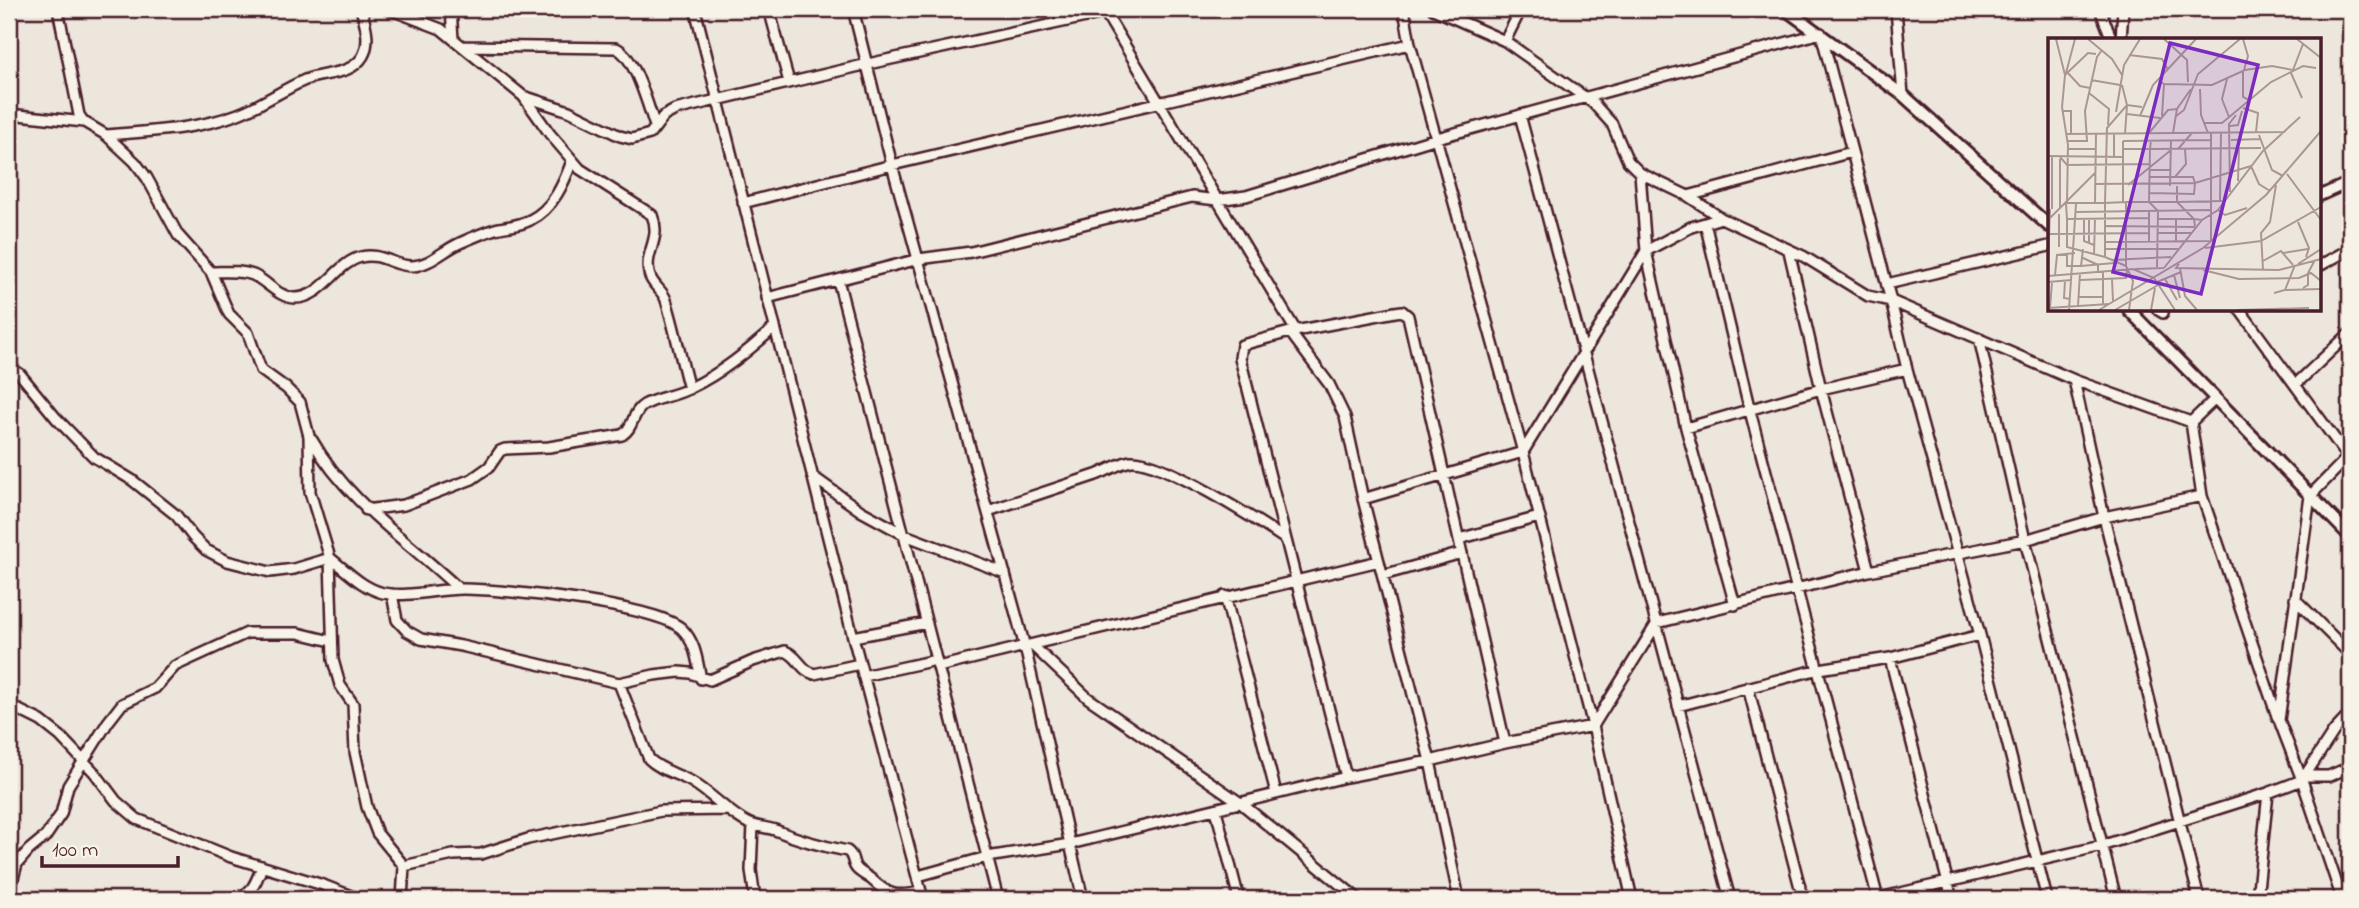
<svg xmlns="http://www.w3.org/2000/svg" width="2359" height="908" font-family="'Indie Flower',sans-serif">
	<rect width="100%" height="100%" fill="#ece6dd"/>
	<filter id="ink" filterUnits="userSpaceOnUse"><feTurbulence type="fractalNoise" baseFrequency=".0143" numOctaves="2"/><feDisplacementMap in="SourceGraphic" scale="14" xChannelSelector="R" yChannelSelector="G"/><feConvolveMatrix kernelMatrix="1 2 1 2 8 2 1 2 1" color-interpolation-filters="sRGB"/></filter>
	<g filter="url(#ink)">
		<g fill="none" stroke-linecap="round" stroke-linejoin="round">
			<g stroke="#4a1f2b" stroke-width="14">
				<path id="minor" d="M58,9L79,115L84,122L106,135L135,162L147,178L178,235L211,272L229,314L248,333L261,370L286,388L300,402L309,436L310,492L330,558L333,660L340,685L353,704L355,752L367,807L377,833L404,866
					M389,9L441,29L523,96L550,134L580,169L652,215C662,239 644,252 649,273C651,285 663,290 666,300C675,329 681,360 689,389
					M451,9L453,39
					M695,9L853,637L923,899
					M769,9L789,82
					M853,9L892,165L1025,647L1070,844L1346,777L1430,761L1505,743L1593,726L1523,452L1646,251L1640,173
					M1103,9L1296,331
					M1433,9L1505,41L1593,103L1612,124L1628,161L1640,173L1688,196L1721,218L1803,256L1868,296L1891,301L2074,380L2191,422
					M1896,9L1903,95
					M2100,9L2112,40
					M2121,40L2123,9
					M1505,41L1521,9
					M462,46L616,48C635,56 648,106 655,126
					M523,96L569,111L620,136L632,139L650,134L664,116L675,110L868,64L1123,9
					M9,114L84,122
					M1520,115L1730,899
					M106,135C151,131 196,130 238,114C262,105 282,90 305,80C324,72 351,76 363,56C371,41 365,23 361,9
					M1688,196L1852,152
					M2319,196L2350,182
					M743,203L892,165L1410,44
					M1721,218L1705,223L1750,411L1878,899
					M1705,223L1691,227L1646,251L1686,428L1735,605
					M1789,251L1821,389L1869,571
					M2319,266L2350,249
					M211,272C225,272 240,270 253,275C267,281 279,298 295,298C323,298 336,263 361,257C382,252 394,267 413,266C430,265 444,250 460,243C471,238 483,233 495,229C507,226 519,226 530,220C553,209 564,183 572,161
					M838,280L998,899
					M1887,284L2049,246
					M767,298L919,259L971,252L1192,197L1217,200L1246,196L1437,138L1821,33L1891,301L1907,369L1980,635L2047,899
					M2158,310L2163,313V310
					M2240,310L2348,457
					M1290,332L1329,384L1345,417L1363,499L1430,761L1459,899
					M1979,338L2025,540L2116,899
					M9,367L20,374L56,418L94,457L132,480L176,515L193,537L206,550L227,561L270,572L294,569L330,558
					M2074,380L2104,517L2199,899
					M2295,385L2350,333
					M2191,422L2202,496L2278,719
					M2191,422L2215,399
					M1686,428L1821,389L1907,369
					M312,440C348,503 407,540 459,589
					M812,476L861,511L905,535L1005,573
					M1363,499L1523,452L1410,44L1404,9
					M366,510L404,505L472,479L489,467L500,451L505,449L549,447L622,435C634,428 632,412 644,405C658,397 676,396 690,388C722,373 748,351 774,328
					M988,511C1024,499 1060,487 1096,475C1107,471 1119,463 1131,461C1160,458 1258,521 1285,539
					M1459,539L1539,517
					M330,558C346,570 362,588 383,593C409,598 436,589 463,589C502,589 656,605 682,629C696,643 697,661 701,679
					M1383,575L1462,553
					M392,594L397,620L407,631L421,639L461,646L619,683L654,675L679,672L690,673L710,680L753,661L785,651C799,656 800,670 814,674L860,664
					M1225,596L1276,793
					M2295,599L2350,654
					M853,637L927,623
					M1032,645L1088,698L1242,804L1358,899
					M1890,658L1952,899
					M938,667L1379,561
					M863,676L936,660
					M619,683L649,759C660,770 678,774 692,782C712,794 728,813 748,823C756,827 766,827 775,830C799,840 821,846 847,851C855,856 851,863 857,869C861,873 867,876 871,879C889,896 897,897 921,892
					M1748,687L1803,899
					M9,705L41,721L60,736L95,773L116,801L137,819L231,857L323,885L359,899
					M1678,706L1819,669L1890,658L1980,635
					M2305,776H2329L2350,767
					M1346,777L1240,358L1242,345L1290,332L1395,312L1402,311L1408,316L1505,743
					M1216,810L1239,899
					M753,825L751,870L755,899
					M918,876L987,857L1070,844L1083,899
					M11,899L12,882L17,864L29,850L46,836L61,814L68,786L108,722L122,704L155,688L175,666L247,633H298L331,641
					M233,899C252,895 256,883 262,866
					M402,899L404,866L453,855L481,854L528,839L661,811L728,810
					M1632,899L1593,726L1657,623L1869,571L2025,540L2104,517L2202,496
					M1875,899L2101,846L2268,793L2302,780L2334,731L2350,714
					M2257,899L2268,793
					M2342,899L2302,780L2279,720L2310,496L2350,455"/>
			</g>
			<g stroke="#4a1f2b" stroke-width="16">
				<path id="major" d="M1785,9L1903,95L2049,226
					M2129,310L2350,536"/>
			</g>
			<use href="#minor" stroke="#f7f3e8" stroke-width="9"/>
			<use href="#major" stroke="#f7f3e8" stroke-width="10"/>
		</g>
	</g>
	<g transform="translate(2048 38)">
		<rect width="273" height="273" fill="#ece6dd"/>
		<path fill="none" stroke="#ab9696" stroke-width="2" d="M8,1L17,37L14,69L20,107L19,165M40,1L64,21L74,37M116,1L139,22L140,44M195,1L200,18L196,32M249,1L273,20M81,17L114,21L120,32M245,32L255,6M19,34L32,48L42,50M195,34V59L201,62M18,35L27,1M243,35L254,60M17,37L40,15L48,16M179,41L174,61L181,79M43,42L72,47M111,43L116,46L114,78M116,46L164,47L197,32L224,28L245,32M74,47L79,67L77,96M152,51L153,77L160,95M41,55L61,71L60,87M195,70L210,75L208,94M14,73H23V96M68,74L76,27L92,1M79,76L112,80M92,78L105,47L148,1M127,79L136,72L150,36L192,1M156,85H174L223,44L255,28L268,30M182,88L190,87L194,73M101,95L120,72L129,71M125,95L129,71L143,51M18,96L237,94M211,97L224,132L235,138M183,102L212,101M19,103H39L37,73L49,19L54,12M75,103L163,102M20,111H48M75,111H102L103,102M130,111L144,95M0,118L75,119M66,118V96M12,119L19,127L102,126M12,121V171M102,132H123M239,136L273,182M127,139L138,126L137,111M190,143L191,110M147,145L203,128L211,146L222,153M47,146L147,145M80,147L123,112M122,148L123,102M129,148V164L174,163M182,154L181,86L188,77M102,155L146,156L147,145L145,139H102M172,163L173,95M47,164L48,96M75,164V103M78,164L57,165V219L78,228M18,165L19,181L101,180M19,165H57L59,90L79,67L94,69M4,171V118M170,172L177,177L199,170M28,174L162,172M11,176V209M19,181V209L57,219M36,181V203L46,207M110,181H146L147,188M128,181V203M0,182L48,134M154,182L146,181L129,164H101L102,111L213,110M250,184L261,210L258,219M58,188L147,189M110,195H143M2,196L101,195M57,204L163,203V95M101,204V173M41,205V181M157,210L213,203L273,169M58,211H130M235,215L260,211M19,216V228H33L35,211M46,216L47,181M35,220L50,227V234M63,222L123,219M215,223L233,213L245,227M131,226L128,230L231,232L273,221M250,226L273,211M33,228L66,225M0,230L2,171M116,230L154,182L170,172L215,113L252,79M132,230L137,258L149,272M87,231L116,230M155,232L191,241L251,240L263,235L273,243M215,232L213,195L222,184L228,147M55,234V266M7,237L9,217L27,215M126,237L132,260M0,238L85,231L106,240L127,272M64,241L65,263M117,241L129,262M32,242L78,240L79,232M17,243L16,260L22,261M0,244L24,242M109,244L133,234M255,250L260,247V235L267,222M237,252L273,251M226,255L237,252L247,227M30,259H55M30,268L32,235M0,270L61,266M2,270L4,244M21,272L28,166M51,272L155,210L218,157L273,93M67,272L110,247M81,272L85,243L78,228V164H101L110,173L109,229M103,272L107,250M189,272L261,270"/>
		<path fill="#7b2cbf" fill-opacity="0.15" stroke="#7b2cbf" stroke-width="3.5" d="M122,5L210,27L153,256L65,234Z"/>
		<rect width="273" height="273" fill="none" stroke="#4a1f2b" stroke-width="3.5"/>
	</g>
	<rect width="2359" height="908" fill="none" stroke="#f7f3e8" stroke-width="35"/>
	<rect x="18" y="18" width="2324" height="873" fill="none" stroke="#4a1f2b" stroke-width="2.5" filter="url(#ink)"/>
	<path d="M42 856v10h136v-10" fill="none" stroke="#4a1f2b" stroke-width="3.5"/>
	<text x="52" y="856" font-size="21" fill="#4a1f2b" stroke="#f7f3e8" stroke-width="5" paint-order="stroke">100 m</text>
</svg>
